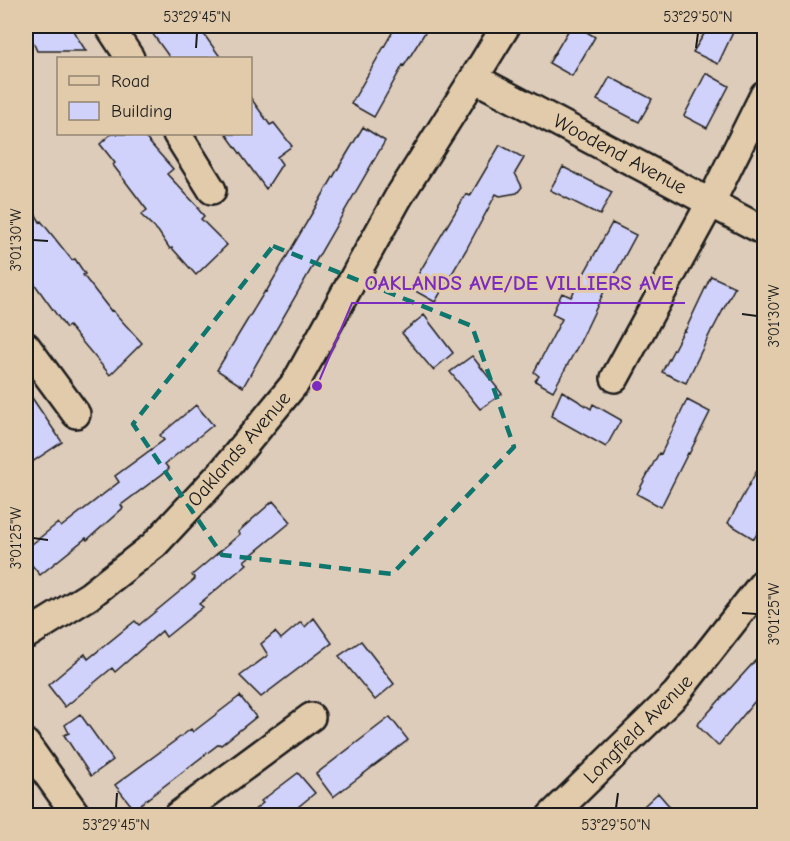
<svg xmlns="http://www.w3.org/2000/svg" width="790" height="841" font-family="'Comic Neue',sans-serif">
	<rect width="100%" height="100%" fill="#deccbb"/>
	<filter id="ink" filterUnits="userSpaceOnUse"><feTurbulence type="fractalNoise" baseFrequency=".0167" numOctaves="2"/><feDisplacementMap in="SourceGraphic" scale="12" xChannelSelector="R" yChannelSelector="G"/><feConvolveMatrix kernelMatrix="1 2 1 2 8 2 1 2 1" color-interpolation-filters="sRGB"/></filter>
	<g filter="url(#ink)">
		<path fill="#d0d2fb" stroke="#1c1c1c" stroke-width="1.5" d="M26,26H70L86,51H37Z
			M147,26H198L221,58H170Z
			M396,26H429L404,66L403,65L374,117L351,104Z
			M571,26H577L595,37L572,76L549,63Z
			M709,26H736L718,64L693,52Z
			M706,73L729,86L707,128L684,116Z
			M610,77L652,99L639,122L597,100Z
			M250,97L270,125L274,123L292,146L277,157L282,164L266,189L226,134H250Z
			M363,127L385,141L243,387L217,370L265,291L266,292L339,167Z
			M111,134H142L173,169L167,174L199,208L198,209L204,216L201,219L227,245L196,275L172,248L170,249L158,231L141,215L147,210L113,165L115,163L100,144Z
			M500,145L524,158L515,173L522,187L517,193L500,196L496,194L466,250L435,302L410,288L466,194L470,196Z
			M563,167L612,192L600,215L550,190Z
			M26,198L40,222L41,221L72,260L75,259L85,274L83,275L111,311L112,310L142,343L110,375L69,326L66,328L26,272Z
			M612,223L636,235L613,278L611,277L580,342L553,391L535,381L539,376L534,372L562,319L552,314L562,293L571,297Z
			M711,276L735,287L713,329H712L686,383L662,372L684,330L685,331Z
			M424,315L453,353L433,370L402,333Z
			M472,356L502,394L480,409L450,372Z
			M26,389L62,442L26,466Z
			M562,391L591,409L593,404L621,420L606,447L551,416Z
			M687,400L710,412L689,454L688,453L661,507L637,494L659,453L661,454Z
			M196,405L213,425L165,464L169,469L121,505L123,508L87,540L86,538L40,575L26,558V549L58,523L61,527L119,482L115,476L164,440L160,435Z
			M765,456V519L754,539L728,523Z
			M273,501L291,522L244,561L247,564L199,604L203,607L166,637L162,631L115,672L112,668L65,707L48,685L85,654L88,659L135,621L139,625L195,579L192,575L240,534L238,532Z
			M314,618L332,643L261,697L240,676L268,655L261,644L275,632L281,639L301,622L305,627Z
			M361,641L394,684L375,700L339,656Z
			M765,650V689L718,746L697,725Z
			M240,696L256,717L221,745L219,744L134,809L115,785L191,729L193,732Z
			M80,714L113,760L91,776L64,735L69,733L65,725Z
			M390,717L408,740L333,797L316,774Z
			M298,773L315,793L287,816H247L263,803L261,801Z
			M658,793L678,816H633Z"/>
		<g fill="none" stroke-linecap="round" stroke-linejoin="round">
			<g stroke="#1c1c1c" stroke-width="32">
				<path id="minor" d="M109,26L130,58
					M474,78L764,231
					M177,134L212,190
					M26,346L76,414
					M615,378L711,202L764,95
					M26,635L89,596L154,545L224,470L296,382L398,198L474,78L506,26
					M26,744L77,816
					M177,816L311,717
					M551,816L676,694L764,582"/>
			</g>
			<use href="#minor" stroke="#e2cbab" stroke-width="27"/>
		</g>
	</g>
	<path fill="none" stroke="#0f766e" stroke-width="4.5" stroke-dasharray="12 8" stroke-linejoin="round" d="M273,246L472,326L514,447L392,574L222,555L133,424Z"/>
	<path fill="none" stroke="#1c1c1c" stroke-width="2" d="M196,48L197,33M696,48L698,33M33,240L48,241M742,314L757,316M33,538L48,540M742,613L757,614M116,808L117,793M616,808L618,793"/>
	<g text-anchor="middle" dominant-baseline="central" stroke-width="6" stroke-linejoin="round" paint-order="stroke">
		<g font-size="20" fill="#1c1c1c" stroke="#e2cbab">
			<text transform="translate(620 154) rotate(28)">Woodend Avenue</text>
			<text transform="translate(239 449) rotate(-49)">Oaklands Avenue</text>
			<text transform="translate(638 729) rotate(-45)">Longfield Avenue</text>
		</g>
	</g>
	<path fill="none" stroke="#7b2cbf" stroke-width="2" d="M317 386L352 303H685"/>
	<circle fill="#7b2cbf" stroke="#e2cbab" stroke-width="2" cx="317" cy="386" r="6"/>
	<g font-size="21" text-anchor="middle" font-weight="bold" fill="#7b2cbf" stroke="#e2cbab" stroke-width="6" stroke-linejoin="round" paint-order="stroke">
		<text x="519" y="290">OAKLANDS AVE/DE VILLIERS AVE</text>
	</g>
	<rect width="790" height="841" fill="none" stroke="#e2cbab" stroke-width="66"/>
	<rect x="57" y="57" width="195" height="78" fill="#e2cbab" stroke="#938572" stroke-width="1.5"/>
	<rect x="69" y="76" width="30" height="9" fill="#e2cbab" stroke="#938572" stroke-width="1.5"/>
	<text x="111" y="87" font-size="18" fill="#1c1c1c">Road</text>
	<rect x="69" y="102" width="30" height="18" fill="#d0d2fb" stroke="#938572" stroke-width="1.5"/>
	<text x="111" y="117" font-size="18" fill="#1c1c1c">Building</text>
	<rect x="33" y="33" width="724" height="775" fill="none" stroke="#1c1c1c" stroke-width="2"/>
	<g font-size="15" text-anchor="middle" fill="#1c1c1c">
		<text x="197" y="22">53°29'45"N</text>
		<text x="698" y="22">53°29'50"N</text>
		<text transform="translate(16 240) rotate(-90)" y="5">3°01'30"W</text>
		<text transform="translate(774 316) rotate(-90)" y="5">3°01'30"W</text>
		<text transform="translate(16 538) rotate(-90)" y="5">3°01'25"W</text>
		<text transform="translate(774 614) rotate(-90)" y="5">3°01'25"W</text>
		<text x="116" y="830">53°29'45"N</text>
		<text x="616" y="830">53°29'50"N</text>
	</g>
</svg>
